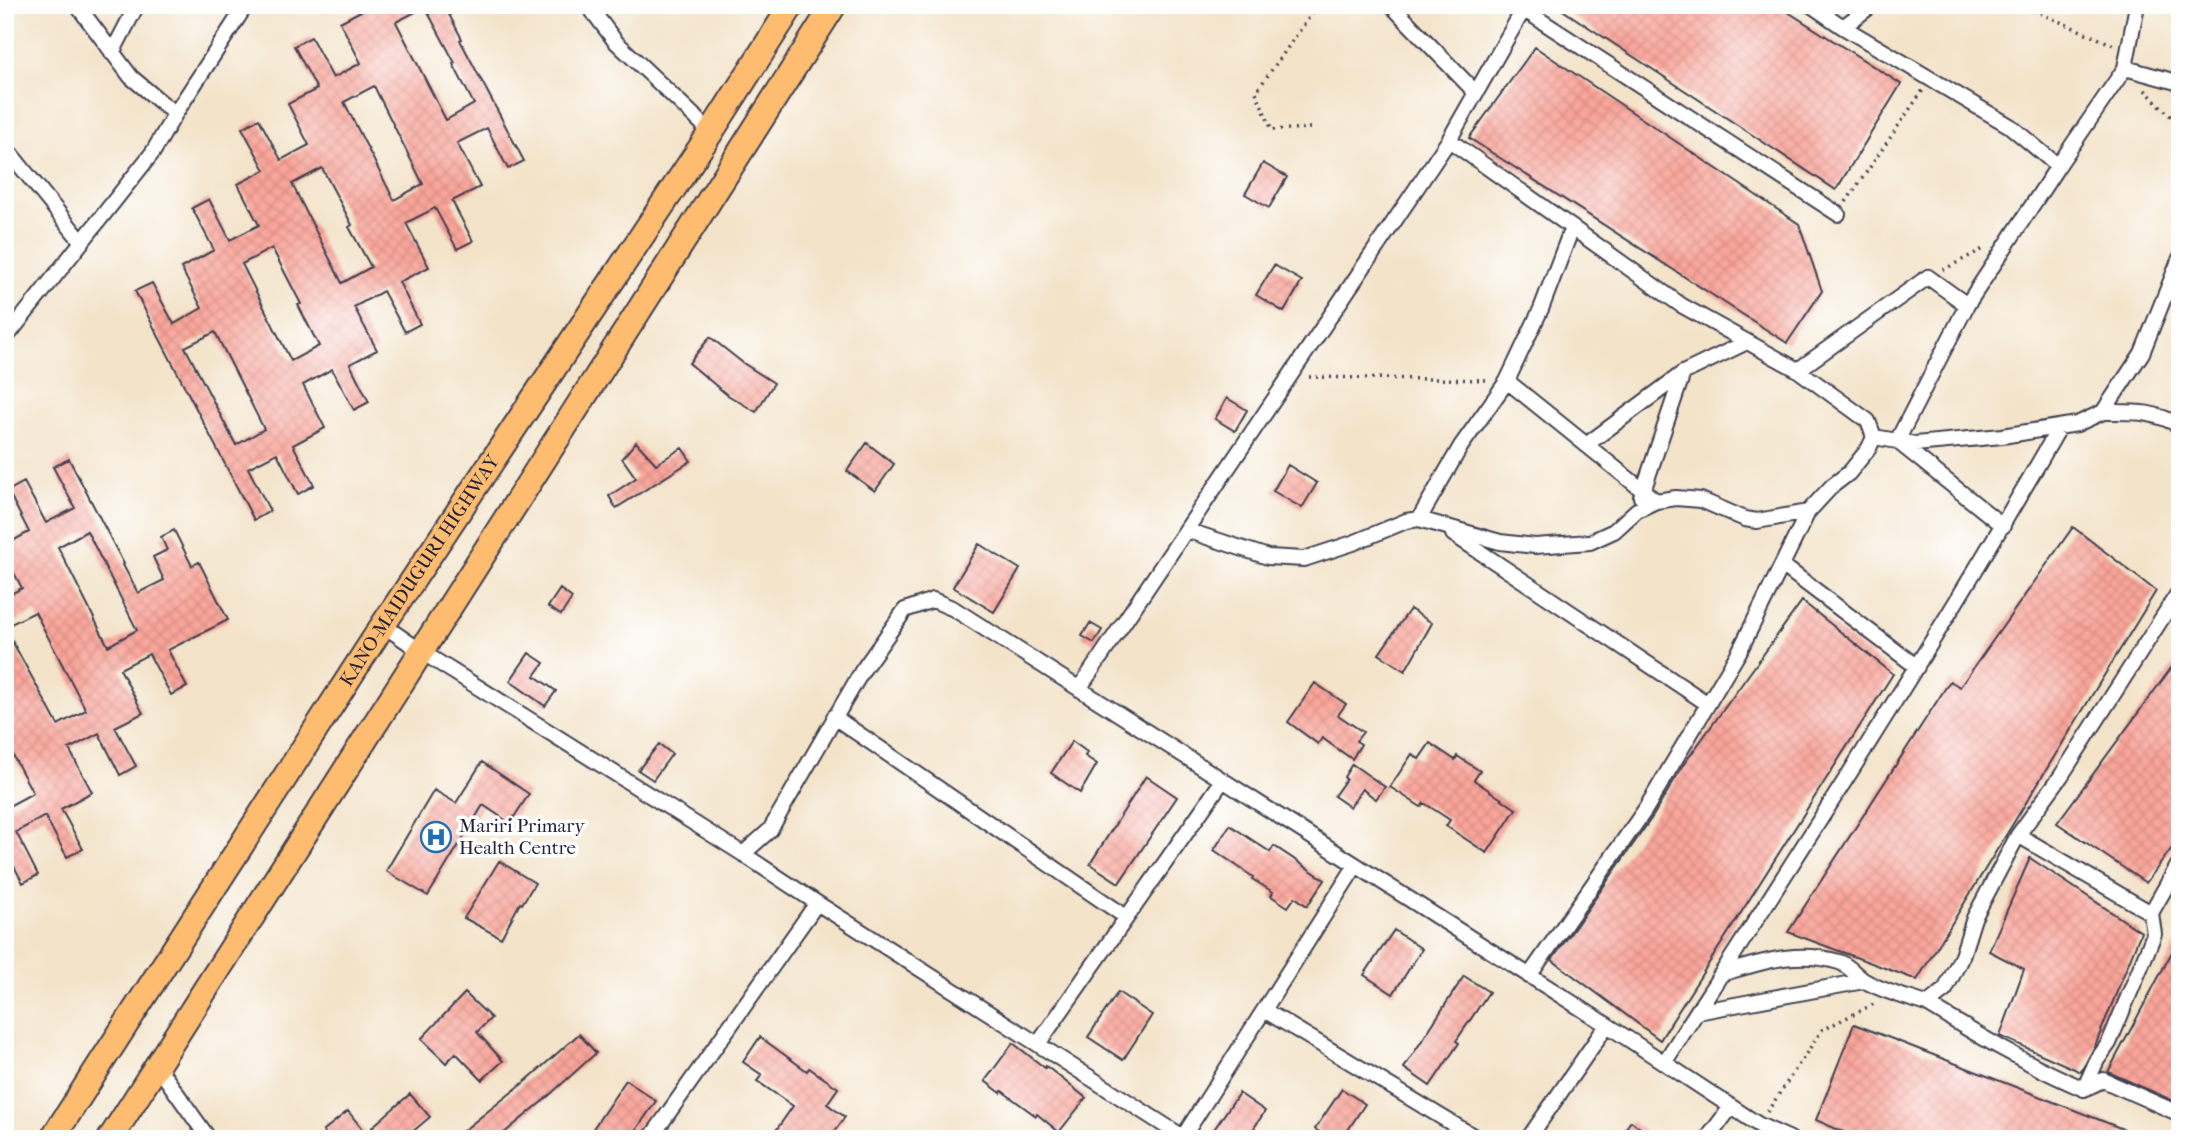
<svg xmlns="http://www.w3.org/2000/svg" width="2185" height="1144" font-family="'IM FELL French Canon',serif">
	<defs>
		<pattern id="building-cross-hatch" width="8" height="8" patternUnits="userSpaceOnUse" patternTransform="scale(1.75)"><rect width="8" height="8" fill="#faa59a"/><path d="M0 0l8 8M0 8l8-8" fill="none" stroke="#d68e86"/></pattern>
	</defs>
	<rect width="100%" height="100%" fill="#fff"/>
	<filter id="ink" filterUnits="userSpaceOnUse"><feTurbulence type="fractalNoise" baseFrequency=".0143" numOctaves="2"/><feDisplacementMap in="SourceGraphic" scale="14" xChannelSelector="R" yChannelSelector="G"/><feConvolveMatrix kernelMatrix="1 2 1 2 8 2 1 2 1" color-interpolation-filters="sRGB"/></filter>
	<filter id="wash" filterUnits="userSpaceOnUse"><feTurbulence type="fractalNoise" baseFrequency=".00686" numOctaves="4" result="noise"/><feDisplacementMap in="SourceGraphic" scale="28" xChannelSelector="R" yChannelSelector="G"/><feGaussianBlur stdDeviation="1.57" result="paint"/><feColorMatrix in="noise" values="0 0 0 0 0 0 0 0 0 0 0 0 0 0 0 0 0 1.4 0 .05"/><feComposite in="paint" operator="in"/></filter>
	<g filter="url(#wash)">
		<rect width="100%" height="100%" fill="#f3e3c9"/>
		<g id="blocks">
			<path fill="url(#building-cross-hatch)" fill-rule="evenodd" d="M372,5H444L462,39L460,40L524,161L508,169L487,128L457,143L480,187L452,201L473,241L457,249L435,208L406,223L429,267L399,282L420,324L405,332L383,291L354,307L377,350L350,364L369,402L354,410L332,369L303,385L325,428L293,445L314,485L298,494L277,453L248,468L270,511L254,520L135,291L152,283L174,324L202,308L181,268L214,250L192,208L209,199L230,240L259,225L238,184L265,170L242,128L259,119L281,160L309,145L288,104L317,89L294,46L311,37L333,78L361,63L340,22ZM425,7L455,63L453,64L474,104L446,120L396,22ZM374,86L423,184L394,200L344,102ZM322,168L352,225L349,227L371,267L342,283L292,184ZM272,248L301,304L298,305L319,346L291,361L242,264ZM215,332L264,429L236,445L185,347Z
				M1555,5H1777L1901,84L1836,190Z
				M1535,47L1799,224L1822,291L1787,343L1469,138Z
				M1263,163L1287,177L1269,208L1245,194Z
				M1274,265L1302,281L1284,312L1256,295Z
				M710,337L743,363L774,383L756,412L726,394L689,363Z
				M1227,398L1247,410L1235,431L1215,419Z
				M636,442L656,464L682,448L691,461L616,508L609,496L636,478L622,458Z
				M867,443L894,464L875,491L847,471Z
				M69,459L124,564L123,565L138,593L164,580L153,557L167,550L161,537L174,530L192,566L199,562L228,620L168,650L187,687L171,695L149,654L120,669L143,713L115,727L136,766L120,775L99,733L69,749L92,792L61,809L83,849L67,857L45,816L16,832L38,875L23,883L5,850V808L33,793L5,741V628L58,725L86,710L35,612L5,627V597L22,588L5,556V545L29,532L8,491L24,482L46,523L75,508L53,467ZM87,531L137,630L108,646L58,547Z
				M1288,465L1317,483L1302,508L1273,491Z
				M2073,527L2156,591L1917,980L1788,932L1950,681L1960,687Z
				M979,544L1020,569L994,612L953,587Z
				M560,589L572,598L561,615L548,607Z
				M1802,601L1893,674L1660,1040L1552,960L1653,816L1684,764Z
				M1410,609L1432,623L1405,671L1379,654Z
				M1090,623L1102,630L1094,643L1082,636Z
				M529,653L544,663L535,676L556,691L545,706L510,681Z
				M2180,656V837L2146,883L2057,823Z
				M1315,683L1346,704L1338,715L1363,732L1356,741L1361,744L1352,759L1322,738L1318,744L1288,722Z
				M1072,741L1087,752L1085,756L1097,764L1080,793L1051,773Z
				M1430,743L1455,760L1457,756L1480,771L1474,780L1516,809L1487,853L1446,826L1450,820L1424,803L1421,807L1390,787L1412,754L1419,759Z
				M659,744L672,754L653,780L638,770Z
				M482,762L529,794L510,823L483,805L428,896L386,871L434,790L456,803Z
				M1352,764L1385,787L1376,799L1362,789L1350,807L1334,796L1346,779L1344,777Z
				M1146,776L1177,797L1119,883L1090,864Z
				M1230,825L1270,852L1274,846L1325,880L1307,906L1295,897L1288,907L1271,896L1273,892L1252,879L1253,877L1214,850Z
				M2030,858L2141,932L2095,1046L2081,1072L2000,1036L2024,969L1989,951Z
				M499,861L535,883L522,904L520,903L501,938L464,918Z
				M1394,930L1422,949L1393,994L1364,975Z
				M2180,937V1090L2176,1102L2108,1072Z
				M1464,976L1489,992L1456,1041L1459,1043L1430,1086L1404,1068Z
				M1118,992L1152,1015L1123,1060L1088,1037Z
				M465,993L491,1018L477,1032L503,1061L482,1080L456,1053L446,1063L421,1039Z
				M1854,1024L2146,1138V1139H1859L1816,1120Z
				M579,1034L596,1053L544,1100L497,1139H453L527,1080Z
				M760,1037L807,1071L809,1068L838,1088L827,1104L845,1117L829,1139H770L793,1106L757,1081L762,1075L743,1062Z
				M1013,1043L1045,1068L1046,1066L1086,1098L1059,1132L1037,1114L1036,1116L1002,1091L1001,1093L985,1081Z
				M626,1080L656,1101L630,1139H586Z
				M1342,1089L1365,1104L1342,1139H1329L1315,1129Z
				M1239,1093L1265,1111L1247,1139H1224L1213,1131Z
				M410,1094L430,1117L404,1139H382L372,1127Z
				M348,1111L370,1139H330L323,1131Z
				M1631,1121L1654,1139H1618Z"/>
		</g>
	</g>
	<g filter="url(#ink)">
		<use href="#blocks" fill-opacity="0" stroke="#413f50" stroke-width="2"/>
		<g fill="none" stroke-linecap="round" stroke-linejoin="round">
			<g stroke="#413f50" stroke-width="18">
				<path id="minor" d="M77,5L131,77L175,114
					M588,5L615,41L711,132
					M1391,5L1476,93
					M1811,5L1843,27L2010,126L2058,166L2125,68L2137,5
					M1523,9L1838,214
					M1843,27L1872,5
					M112,53L137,5
					M2125,68L2180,83
					M5,147L82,242
					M1572,228L1541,309L1507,381L1656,501
					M1967,305L1897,441L2003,526
					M5,339L153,152L175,114L246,5
					M1798,370L1928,277L1967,305L2058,166
					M2103,412C2134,412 2153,410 2180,426
					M1874,437L1915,444L2002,436L2077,424L2103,412L2142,353L2180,258
					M1586,445L1683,373L1747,342
					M1641,497L1683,373
					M1419,519L1461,446L1507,381
					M1186,530L1268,557L1304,559L1353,543L1406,521L1419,519L1500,542L1535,546L1590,542L1614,531L1637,510L1656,501L1676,498L1701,500L1745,519L1757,521L1808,512L1832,486L1849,473L1869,448L1874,437L1868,421L1798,370L1681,305L1449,140
					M1453,534L1708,704
					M1782,565L1917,667
					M383,625L422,652L743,854L817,903L1186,1139
					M1079,689L1449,140L1526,5
					M834,717L1126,917
					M2018,835L2151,913
					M743,854L770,830L862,671L905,610L933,600L954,609L1607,1025L1759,1125L1790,1139
					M1721,974C1762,962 1797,949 1839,962C1849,965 1856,976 1865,981C1884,992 1906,997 1927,1004L1945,990L1962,956L1974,918L2018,835L2061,776L2180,590
					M1529,976L1645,810L1708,704L1739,652L1808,512
					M1927,1004C1979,1036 2028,1065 2084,1089L2097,1060L2109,1043L2148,949L2154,934L2151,913L2180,862
					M1264,1010L1356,865
					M1697,1012L1864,981
					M1038,1044L1223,780
					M1664,1063C1799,853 1935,644 2059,428
					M158,1067L209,1139
					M2084,1089L2103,1080L2180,1114
					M1183,1137L1264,1010L1478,1139
					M650,1139L817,903
					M1528,1139L1607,1025
					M1707,1139L1731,1107"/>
			</g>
			<g stroke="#413f50" stroke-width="28">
				<g id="trunk">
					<path id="s1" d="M52,1139L383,625L711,132L792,5"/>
					<path d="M110,1139L834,5"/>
				</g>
			</g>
			<path stroke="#413f50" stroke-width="3.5" stroke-dasharray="2 5" stroke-linecap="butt" d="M2021,5L2116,46
				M2145,90L2180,126
				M1310,128L1272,130L1256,92L1318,5
				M1846,202L1923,90
				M1943,270L1985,248
				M1309,377L1490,380
				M1767,1112L1822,1030L1874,1004"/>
			<use href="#minor" stroke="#fff" stroke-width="14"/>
			<use href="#trunk" stroke="#fdbc70" stroke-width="24"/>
		</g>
	</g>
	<defs>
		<g id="hospital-ring" transform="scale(1.575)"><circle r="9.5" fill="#fff" stroke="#1f6fb2" stroke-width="1.5"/><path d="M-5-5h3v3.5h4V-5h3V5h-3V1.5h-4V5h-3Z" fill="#1f6fb2"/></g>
	</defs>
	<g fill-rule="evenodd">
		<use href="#hospital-ring" x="436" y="837"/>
	</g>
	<g text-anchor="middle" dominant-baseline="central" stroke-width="7" stroke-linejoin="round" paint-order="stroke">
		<g font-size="19" fill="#22223b" stroke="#fff">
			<text stroke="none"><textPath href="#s1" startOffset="677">KANO-MAIDUGURI HIGHWAY</textPath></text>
		</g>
		<g font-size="19" fill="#22223b" stroke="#fff" text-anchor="start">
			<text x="459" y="826">Mariri Primary<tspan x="459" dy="22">Health Centre</tspan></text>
		</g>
	</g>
	<rect width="2185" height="1144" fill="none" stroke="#fff" stroke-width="28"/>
</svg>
